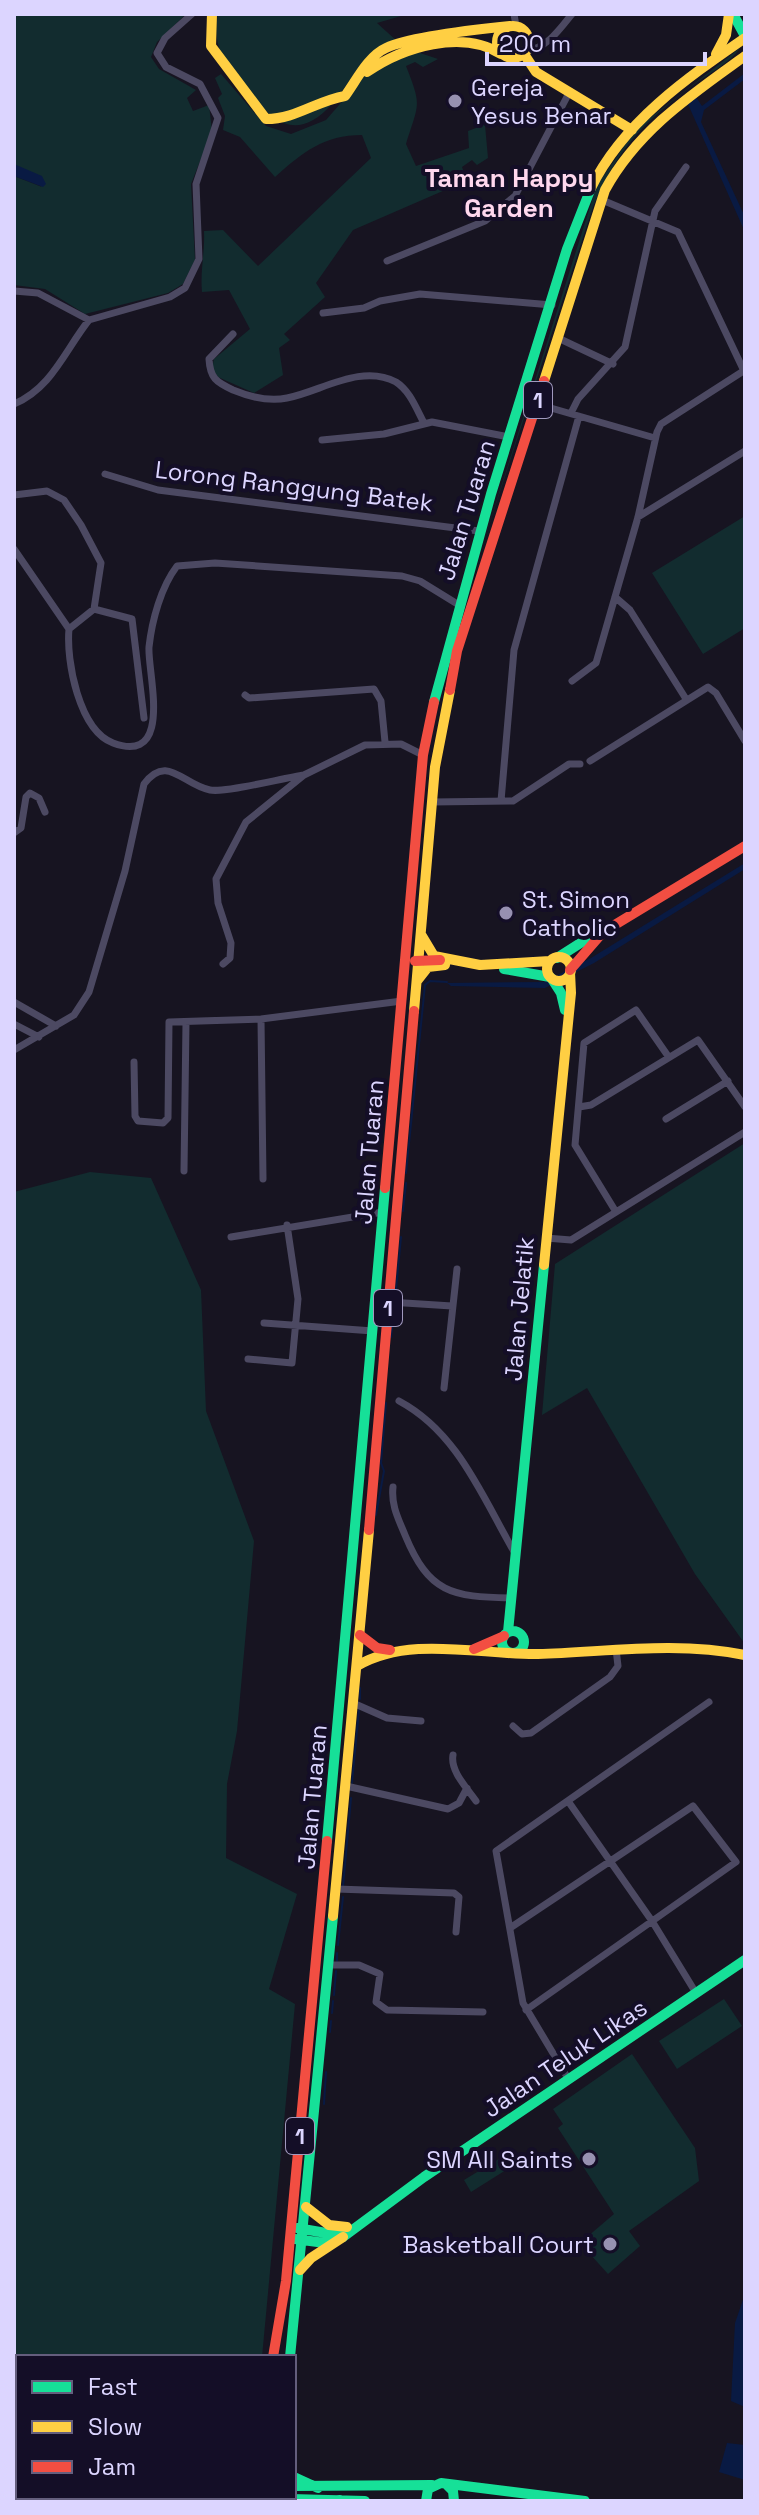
<svg xmlns="http://www.w3.org/2000/svg" width="759" height="2515" font-family="'Space Grotesk',sans-serif">
	<rect width="100%" height="100%" fill="#171421"/>
	<path fill="#122c2f" d="M14,14H186L157,42L151,57L159,69L196,90L187,98L193,111L209,105L212,131L191,184L195,260L183,284L168,293L85,314L45,289L14,285V176L42,187L14,164Z
		M218,14H408L377,23L398,42C389,45 377,47 370,54C355,68 346,89 332,104C295,145 270,120 244,86C224,58 212,50 218,14Z
		M740,48C731,62 710,73 696,83C646,120 617,148 593,207L480,553L597,185L637,128Z
		M414,51L438,59L423,67L415,62L406,66C422,107 419,102 406,144L416,166L469,148L468,131L476,128L474,117L484,114L488,158L477,165L472,160L462,167L465,175L452,187L353,230L316,283L325,297L284,334L290,340L279,348L283,375L254,393L218,377L212,369L214,359L250,329L229,290L202,292C200,270 205,253 204,231L223,230L258,266L371,158L362,135C324,135 303,152 275,177L240,137L223,130L225,116L218,98L222,94L215,78L221,74L266,126L291,134L326,120L373,66Z
		M745,516V628L703,654L652,573Z
		M745,1143V1644L695,1574L587,1388L542,1415L555,1264Z
		M90,1172L151,1178L201,1290L206,1411L254,1541L237,1731L227,1784L226,1858L297,1894L269,1989L295,2004L262,2357H18V2497H104L96,2501H14V1192Z
		M724,1999L742,2026L677,2069L659,2041Z
		M632,2054L695,2148L699,2181L629,2231L640,2246L608,2274L580,2243L614,2214L558,2128L563,2124L553,2109Z
		M507,2154L514,2165L471,2192L464,2180Z"/>
	<path fill="#091a43" d="M745,73V79L704,110L701,122L745,217V232L687,102L696,97L702,106Z
		M14,164L42,176L46,184L43,187L14,176Z
		M745,863V869L594,963L545,988L451,986L447,983L544,982L591,958Z
		M745,2294V2407L731,2401L735,2323Z
		M727,2443L745,2445V2480L719,2472Z"/>
	<g fill="none" stroke-linecap="round" stroke-linejoin="round">
		<path stroke="#091a43" stroke-width="2" d="M406,1173L425,985L430,981L447,982
			M403,1211L406,1183
			M396,1290L401,1237
			M391,1337L394,1311
			M376,1515L384,1471L381,1463L386,1403
			M360,1699V1688
			M352,1783L359,1710
			M343,1887L351,1798
			M338,1945L343,1897
			M337,1961V1953
			M334,1995L336,1971
			M332,2013L333,2001
			M330,2032L331,2021
			M324,2104L326,2072"/>
		<path stroke="#4c4962" stroke-width="7" d="M514,14L516,26
			M526,51C547,48 559,30 572,14
			M602,200L678,232L744,371
			M387,261L485,221L515,196L570,91
			M14,291L38,293L89,320L170,297L185,288L199,259L196,184L218,118L200,84L166,67L157,53L165,38L192,14
			M323,313L364,308L380,301L420,294L552,305
			M233,334L209,359C210,378 216,382 233,390C250,397 268,402 287,398C320,392 361,363 396,382C410,391 416,408 424,423
			M558,338L613,364
			M14,404C52,388 65,350 89,320
			M537,404L655,438
			M571,413L578,399L625,347L655,211L686,167
			M322,440L384,434L432,422L509,437
			M105,474L158,490L479,531
			M14,495L47,491L64,500L81,525L101,563L94,609L69,629
			M638,517L745,451
			M14,549L69,629
			M615,597L630,610L686,699
			M94,609L132,619L144,718
			M69,629C66,661 79,730 113,743C175,766 147,671 149,647C152,620 161,587 177,566L215,563L402,576L420,581L459,605
			M572,681L596,663L638,517L657,432L661,424L745,370
			M245,695L249,698L374,689L381,701L385,742
			M590,761L708,687L716,693L745,741
			M501,801L514,650L579,416
			M432,802L513,801L569,764H580
			M14,833L21,828L26,797L30,793L39,798L45,812
			M223,964L230,958L231,943L218,903L216,879L246,822L304,775L365,745L401,744L423,755
			M14,1002L56,1026
			M261,1019L263,1179
			M14,1024L39,1037
			M14,1050L74,1015L89,992L125,871L144,784C167,753 183,785 210,790C226,793 283,778 304,775
			M134,1062L135,1116L138,1121L163,1123L168,1118L169,1022L261,1019L402,1001
			M579,1107L591,1105L698,1040L745,1107
			M666,1119L728,1081
			M184,1171L186,1022
			M616,1212L575,1145L584,1043L636,1010L668,1056
			M231,1237L383,1212
			M546,1238L571,1240L745,1132
			M389,1302L452,1306
			M264,1323L373,1331
			M248,1359L292,1363L298,1299L287,1225
			M444,1388L457,1269
			M399,1401C459,1433 483,1499 516,1555
			M393,1487C391,1505 398,1518 405,1535C429,1593 451,1597 512,1598
			M353,1703L387,1718L421,1721
			M513,1726L522,1734L531,1733L610,1677L618,1666L616,1649
			M453,1755C450,1771 467,1788 476,1801
			M346,1786L448,1809L459,1803L467,1788
			M568,1801L652,1921L696,1993
			M336,1889L454,1893L459,1897L456,1932
			M510,1928L693,1806L736,1862L526,2010
			M329,1965H359L380,1974L376,2002L387,2010L483,2012
			M569,2080L523,2003L496,1851L709,1702
			M14,2447L18,2448"/>
		<path stroke="#16e098" stroke-width="10" d="M733,14L745,36
			M434,702L491,494L567,249L591,188
			M557,958L593,935
			M504,969L550,977
			M552,979L561,993L565,1010
			M502 1642a11 11 0 1 1 22 0a11 11 0 1 1-22 0Z
			M508,1632L544,1265
			M327,1841L385,1188
			M297,2228L326,2233L344,2228
			M295,2239L325,2243L343,2237L424,2177L745,1960
			M290,2357L333,1916
			M294,2477L318,2488
			M447,2485L453,2491L454,2501
			M294,2486L432,2485
			M250,2498L365,2501
			M249,2501L250,2497
			M327,2501L340,2500
			M426,2501L428,2489L441,2483L585,2501"/>
		<path stroke="#ffcf43" stroke-width="10" d="M212,14L211,46L266,119C296,119 316,101 345,96C356,81 368,56 386,48C412,36 480,29 510,26
			M497 42a16 16 0 1 1 32 0a16 16 0 1 1-32 0Z
			M524,54L536,72L632,130
			M716,54L726,35L729,14
			M367,72C403,47 462,29 501,54
			M591,188C623,122 687,78 745,38
			M544,381L605,190C638,130 691,95 745,56
			M422,936L434,956L480,965L550,961
			M547 969a12 12 0 1 1 24 0a12 12 0 1 1-24 0Z
			M417,981L428,967L445,965
			M414,1011L435,767L450,690
			M544,1265L571,993L570,972
			M357,1666C409,1635 480,1655 538,1654C608,1652 675,1641 745,1655
			M333,1916L369,1530
			M306,2207L329,2225L347,2227
			M300,2270L311,2258L343,2237
			M268,2501L269,2497"/>
		<path stroke="#f24e42" stroke-width="10" d="M450,690L457,651L544,381
			M415,961L440,960
			M570,970L603,932L745,846
			M385,1188L423,755L434,702
			M369,1530L414,1011
			M360,1635L377,1648L390,1650
			M474,1649L504,1636
			M273,2357L286,2281L327,1841"/>
	</g>
	<g fill="#9791b1" stroke="#140e27" stroke-width="3">
		<circle cx="455" cy="101" r="8"/>
		<circle cx="506" cy="913" r="8"/>
		<circle cx="589" cy="2159" r="8"/>
		<circle cx="610" cy="2244" r="8"/>
	</g>
	<g text-anchor="middle" dominant-baseline="central" stroke-width="8" stroke-linejoin="round" paint-order="stroke">
		<g fill="#140e27" stroke="#a099be" stroke-width="2">
			<rect x="524" y="382" width="28" height="36" rx="6"/>
			<rect x="374" y="1290" width="28" height="36" rx="6"/>
			<rect x="286" y="2118" width="28" height="36" rx="6"/>
		</g>
		<g font-size="22" font-weight="bold" fill="#dcd5ff">
			<text x="538" y="400">1</text>
			<text x="388" y="1308">1</text>
			<text x="300" y="2136">1</text>
		</g>
		<g font-size="24" fill="#dcd5ff" stroke="#140e27" text-anchor="start">
			<text x="471" y="87">Gereja<tspan x="471" dy="28">Yesus Benar</tspan></text>
			<text x="522" y="899">St. Simon<tspan x="522" dy="28">Catholic</tspan></text>
			<text x="573" y="2159" text-anchor="end">SM All Saints</text>
			<text x="594" y="2244" text-anchor="end">Basketball Court</text>
		</g>
		<g font-size="24" fill="#dcd5ff" stroke="#140e27">
			<text transform="translate(294 486) rotate(7)">Lorong Ranggung Batek</text>
			<text transform="translate(466 510) rotate(-73)">Jalan Tuaran</text>
			<text transform="translate(369 1152) rotate(-85)">Jalan Tuaran</text>
			<text transform="translate(519 1309) rotate(-85)">Jalan Jelatik</text>
			<text transform="translate(312 1797) rotate(-85)">Jalan Tuaran</text>
			<text transform="translate(565 2058) rotate(-34)">Jalan Teluk Likas</text>
		</g>
		<g font-size="26" font-weight="bold" fill="#ffd7ee" stroke="#140e27">
			<text x="509" y="178">Taman Happy<tspan x="509" dy="30">Garden</tspan></text>
		</g>
	</g>
	<rect width="759" height="2515" fill="none" stroke="#dcd5ff" stroke-width="32"/>
	<rect x="16" y="2355" width="280" height="144" fill="#140e27" stroke="#645e7d" stroke-width="2"/>
	<rect x="32" y="2381" width="40" height="12" fill="#16e098" stroke="#645e7d" stroke-width="2"/>
	<text x="88" y="2395" font-size="24" fill="#dcd5ff">Fast</text>
	<rect x="32" y="2421" width="40" height="12" fill="#ffcf43" stroke="#645e7d" stroke-width="2"/>
	<text x="88" y="2435" font-size="24" fill="#dcd5ff">Slow</text>
	<rect x="32" y="2461" width="40" height="12" fill="#f24e42" stroke="#645e7d" stroke-width="2"/>
	<text x="88" y="2475" font-size="24" fill="#dcd5ff">Jam</text>
	<path d="M487 52v12h218v-12" fill="none" stroke="#dcd5ff" stroke-width="4"/>
	<text x="499" y="52" font-size="24" fill="#dcd5ff" stroke="#140e27" stroke-width="6" paint-order="stroke">200 m</text>
</svg>
